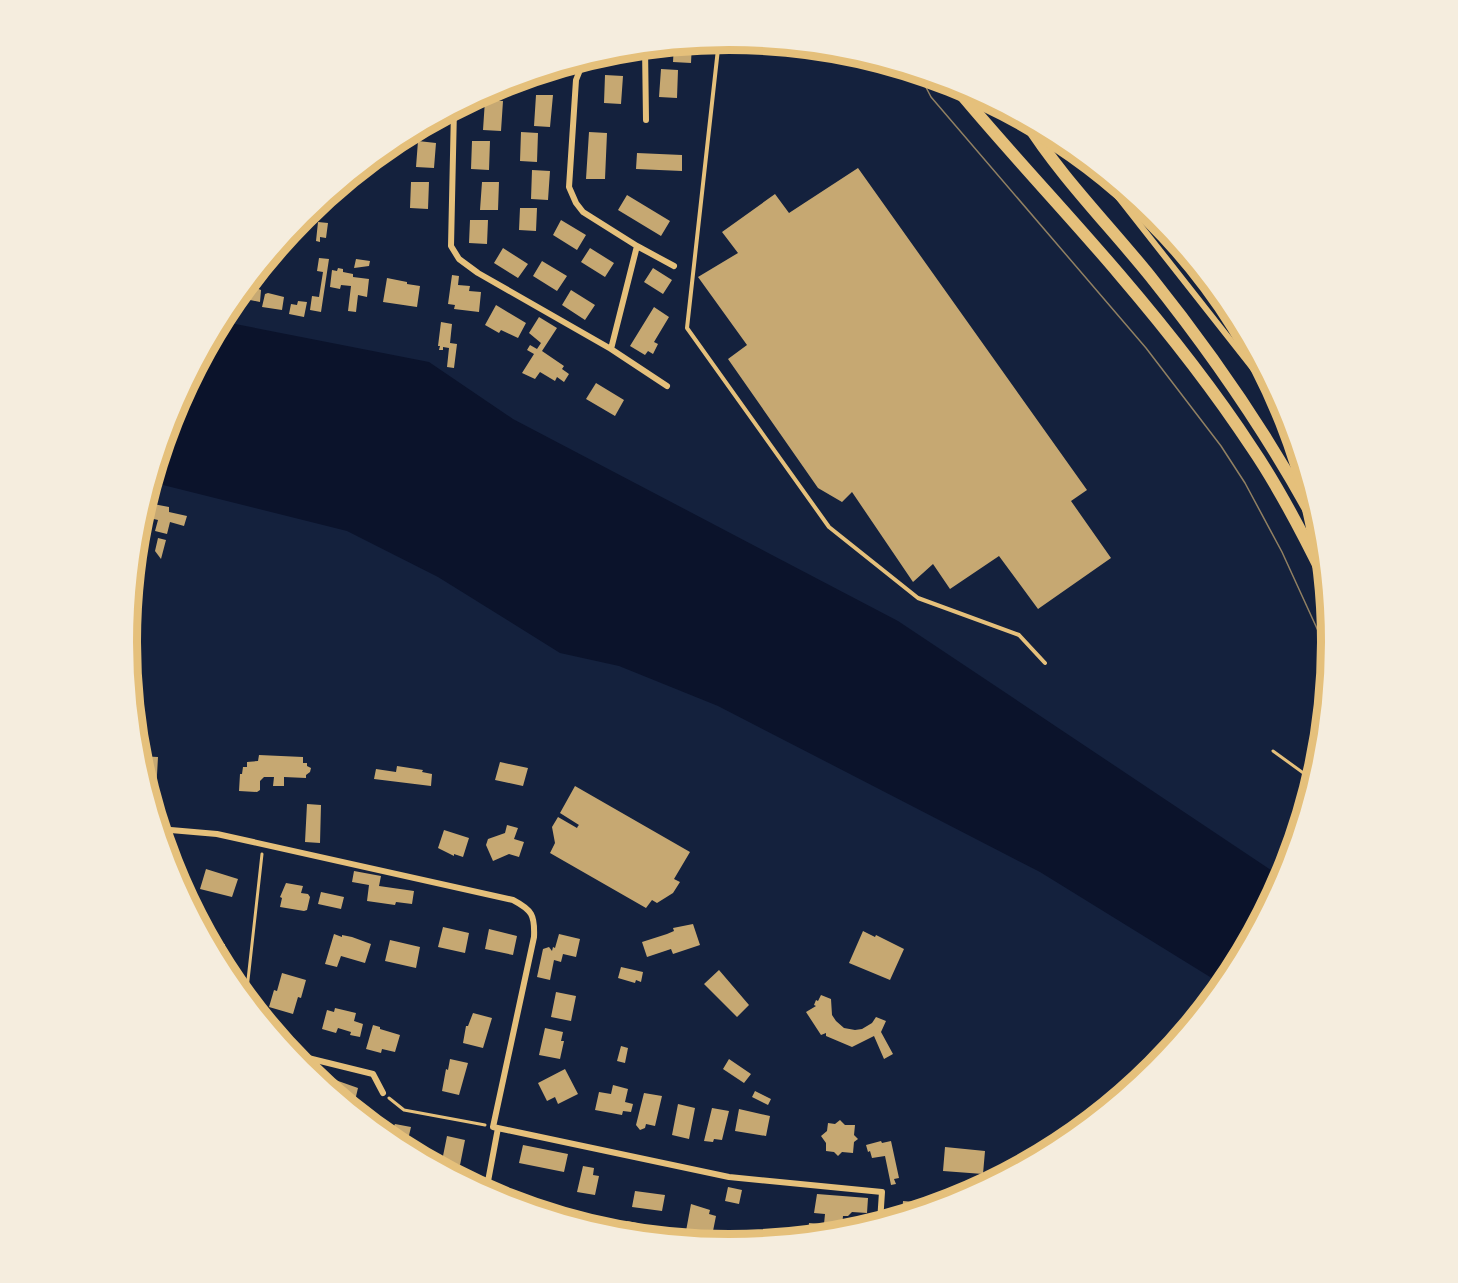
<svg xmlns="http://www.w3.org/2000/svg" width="1458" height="1283" font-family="'Fira Sans',sans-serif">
	<rect width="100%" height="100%" fill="#14213d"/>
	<path fill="#0b132b" d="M220,321L429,362L513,419L898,621L1283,878L1230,977L1223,985L1040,872L718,706L619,666L560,653L438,577L347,531L151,482L172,411Z"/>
	<path fill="#c6a872" d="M692,43L691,63L673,62L674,44Z
		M661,69L678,70L677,98L659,97Z
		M605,75L623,76L621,104L604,103Z
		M536,95H553L550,127L534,126Z
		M485,100L503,101L501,131L483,130Z
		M521,132L538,133L537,162L520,161Z
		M589,132L607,133L605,179H586Z
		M418,141L436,143L434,168L416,167Z
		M472,141H490L489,170L471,169Z
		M637,153L682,155V171L636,169Z
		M858,168L1087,490L1071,501L1111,558L1038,609L999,556L950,589L933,564L913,582L852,492L842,502L818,488L728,359L747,345L698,277L738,253L722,232L775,194L789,213Z
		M532,170L550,171L548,200L531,199Z
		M411,182H429L428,209L410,208Z
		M482,182H499L498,210H480Z
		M627,195L670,221L661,236L618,210Z
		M520,208H537L536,231L519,230Z
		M470,220H488L487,244L469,243Z
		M561,220L586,235L577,250L553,235Z
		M318,222L328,223L326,238L320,237V242L316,241Z
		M503,248L528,264L518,278L494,263Z
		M590,248L614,263L605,277L581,262Z
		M319,258L329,259L321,312L310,310L312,296L319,297L323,272L317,271Z
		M356,259L370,261L369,266L354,268Z
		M542,261L567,276L557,291L533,276Z
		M338,268L343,269V272L353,274V277L369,279L367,297L358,295L356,312L348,311L351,286L341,285L340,289L330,287L332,270L337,271Z
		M653,268L672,280L663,294L644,282Z
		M452,275L459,276L458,285L470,286L469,291L481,292L479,312L454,309L455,305L448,304Z
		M387,278L407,282V284L420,286L417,307L383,302Z
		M250,280V283L256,284V288L261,290L260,302L236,297Z
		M571,290L595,305L585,320L562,305Z
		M268,293L284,297L282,310L262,307L265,294Z
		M298,301L307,302L304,317L289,314L291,304L297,305Z
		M496,305L526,323L518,338L501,330L499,333L485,325Z
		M654,307L669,317L654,342L658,344L653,354L648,351L645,355L630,346Z
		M539,317L557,328L542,351L564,366L562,369L569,374L564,382L557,377L555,381L540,372L535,379L522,373L534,354L527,350L530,345L537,349L541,343L529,333Z
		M441,322L452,324L450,343L457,344L454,368L447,367L449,348L443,347V350H439L440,346H438Z
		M596,383L624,400L615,416L586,399Z
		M148,503L169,507V512L187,516L184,526L170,522L167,534L155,531L158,520L141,516L144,505L147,506Z
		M158,538L166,540L161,559L155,551Z
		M128,627L141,628L139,660L128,659L127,641Z
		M259,755L303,757V763H307V766L311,768L310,772L306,775V778L284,777V786H273L274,777H264L260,781V790L257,792L239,791L240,774H242L243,767H247V762L258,761Z
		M138,756L158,757L156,793H148Z
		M500,762L528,768L523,786L495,780Z
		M397,766L423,770L422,772L432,774L431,786L374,779L376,769L396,772Z
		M575,786L690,852L674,879L680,882L673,893L657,903L652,900L646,908L550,853L555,843L552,827L558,817L577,828L578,826L579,825L560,813Z
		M307,804L321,805L320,843L305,842Z
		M507,825L518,828L514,839L524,842L519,857L509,854L493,861L486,845L488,839L505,833Z
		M444,830L469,838L463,857L454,854V856L438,848Z
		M206,869L238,879L232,897L200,889Z
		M354,871L381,876L379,886L414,891L412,904L396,902L395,905L367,901L369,885L352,882Z
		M286,883L303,886L301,893L308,894L310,897L307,910L304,911L280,907L282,898L280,897Z
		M321,892L344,897L341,909L318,904Z
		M693,924L700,945L673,954L671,949L647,957L642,942L667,934L674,931L673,928Z
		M443,927L469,933L465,953L438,947Z
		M489,929L517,936L513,955L485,949Z
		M863,931L875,937L876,935L904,949L890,980L849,963Z
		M334,934L342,937V935L352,937L371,944L365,963L341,956L337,967L325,964Z
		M559,934L580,939L576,957L563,954L561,962L554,960L550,980L537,977L543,949L549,947L552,951L553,947L555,948Z
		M390,940L420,947L416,968L385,961Z
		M210,943L225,944L224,969Z
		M621,967L643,972L641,982L636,980L635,983L618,978Z
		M719,970L749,1005L737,1017L704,984Z
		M282,973L306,980L301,998L298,997L293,1014L269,1007L274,990L277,991Z
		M556,992L576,996L571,1021L551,1017Z
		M821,995L831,999L832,1015L836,1021L844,1028L855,1030L862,1029L872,1023L876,1017L886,1021L881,1032L893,1054L884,1059L874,1036L852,1047L826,1036V1033L821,1035L806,1012L816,1006L814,1005L816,1000L818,1001Z
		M335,1008L356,1013L354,1021L363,1024L360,1037L350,1035L351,1032L338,1028L336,1033L322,1029L327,1010L334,1012Z
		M473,1013L492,1018L483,1048L463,1043L466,1026H468Z
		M373,1025L380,1027V1029L400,1035L395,1052L382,1049L381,1053L366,1049Z
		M545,1028L563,1032L561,1041H564L560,1059L539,1055Z
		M621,1046L628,1048L625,1063L617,1061Z
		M450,1059L468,1063L459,1095L442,1091L446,1069L448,1070Z
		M729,1059L751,1074L744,1083L723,1069Z
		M565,1069L578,1094L558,1104L555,1097L547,1101L538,1083Z
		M324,1076L358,1088L353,1109L323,1084Z
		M613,1085L628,1089L625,1102L633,1104L631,1112L623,1111L622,1115L595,1110L599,1092L611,1094Z
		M755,1091L771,1099L768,1105L752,1097Z
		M644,1093L662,1096L655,1126L646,1124L645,1128L640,1130L636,1125Z
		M678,1104L695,1108L689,1139L672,1135Z
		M712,1108L729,1111L722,1140L714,1139L713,1142L704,1141Z
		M739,1109L770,1116L766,1136L735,1131Z
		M840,1120L845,1125H855L854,1135L858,1139L854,1142L853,1153L842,1152L838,1156L834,1152L826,1151V1143L821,1136L827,1131L828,1123L835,1124Z
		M376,1122L394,1126L395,1124L411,1127L406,1148L394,1142L375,1126Z
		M447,1136L465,1140L460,1165L442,1161Z
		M881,1141L882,1143L891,1141L899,1178L894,1179L896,1184L891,1185L885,1156L872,1158L870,1151L868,1152L866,1145Z
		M523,1145L568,1154L564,1172L519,1163Z
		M945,1147L985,1151L983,1174L943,1171Z
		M583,1166L594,1168L593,1175L599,1176L595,1195L577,1192Z
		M728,1187L742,1190L739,1204L725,1201Z
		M635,1191L665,1195L662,1211L632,1207Z
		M817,1194L868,1198L867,1213L852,1212L848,1216H843L842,1226L824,1224L825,1214L814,1213Z
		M903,1201L928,1203V1208L902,1216Z
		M691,1204L710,1210L709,1214L716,1216L712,1236L686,1231Z
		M627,1221L637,1223L635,1235L625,1234Z
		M809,1223L824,1224L822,1235L801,1237L802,1234L808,1235Z"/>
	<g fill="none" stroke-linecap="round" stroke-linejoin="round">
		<path stroke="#e5c07b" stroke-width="3" d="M1273,751L1313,780
			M246,998L262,854
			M389,1098L404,1110L485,1125"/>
		<path stroke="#e5c07b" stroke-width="4" d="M719,40L687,328L829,527L918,598L1019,635L1045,663"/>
		<path stroke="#e5c07b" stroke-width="6" d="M645,47L646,120
			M596,55L645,57
			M592,57L582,65L576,80L569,187L576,203L583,212L637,246L611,349
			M454,109L451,246L459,259L478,273L611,349L667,386
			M1092,164L1284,408
			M637,246L674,266
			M130,604H134
			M159,829L217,834L513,900C532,910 535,915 534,937L493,1127L729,1177L882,1192L880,1222
			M290,1052L308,1058L305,1069
			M308,1058L373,1074L383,1093
			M486,1192L498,1128"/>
		<path stroke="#e5c07b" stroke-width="12" d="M951,82C1005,148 1064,209 1119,274C1166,329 1212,387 1252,448C1280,489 1303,534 1325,579
			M1025,120C1060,176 1108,224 1150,276C1214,356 1273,442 1321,533"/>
		<path stroke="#918062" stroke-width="1.5" d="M918,72L931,97L1146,348L1221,446L1245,483L1282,552L1330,657"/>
	</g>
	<path d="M0 0H1458V1283H0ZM137 642a592 592 0 1 1 1184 0a592 592 0 1 1-1184 0Z" fill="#f5edde" fill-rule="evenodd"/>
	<path fill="none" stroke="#e5c07b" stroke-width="8" d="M137 642a592 592 0 1 1 1184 0a592 592 0 1 1-1184 0Z"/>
</svg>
